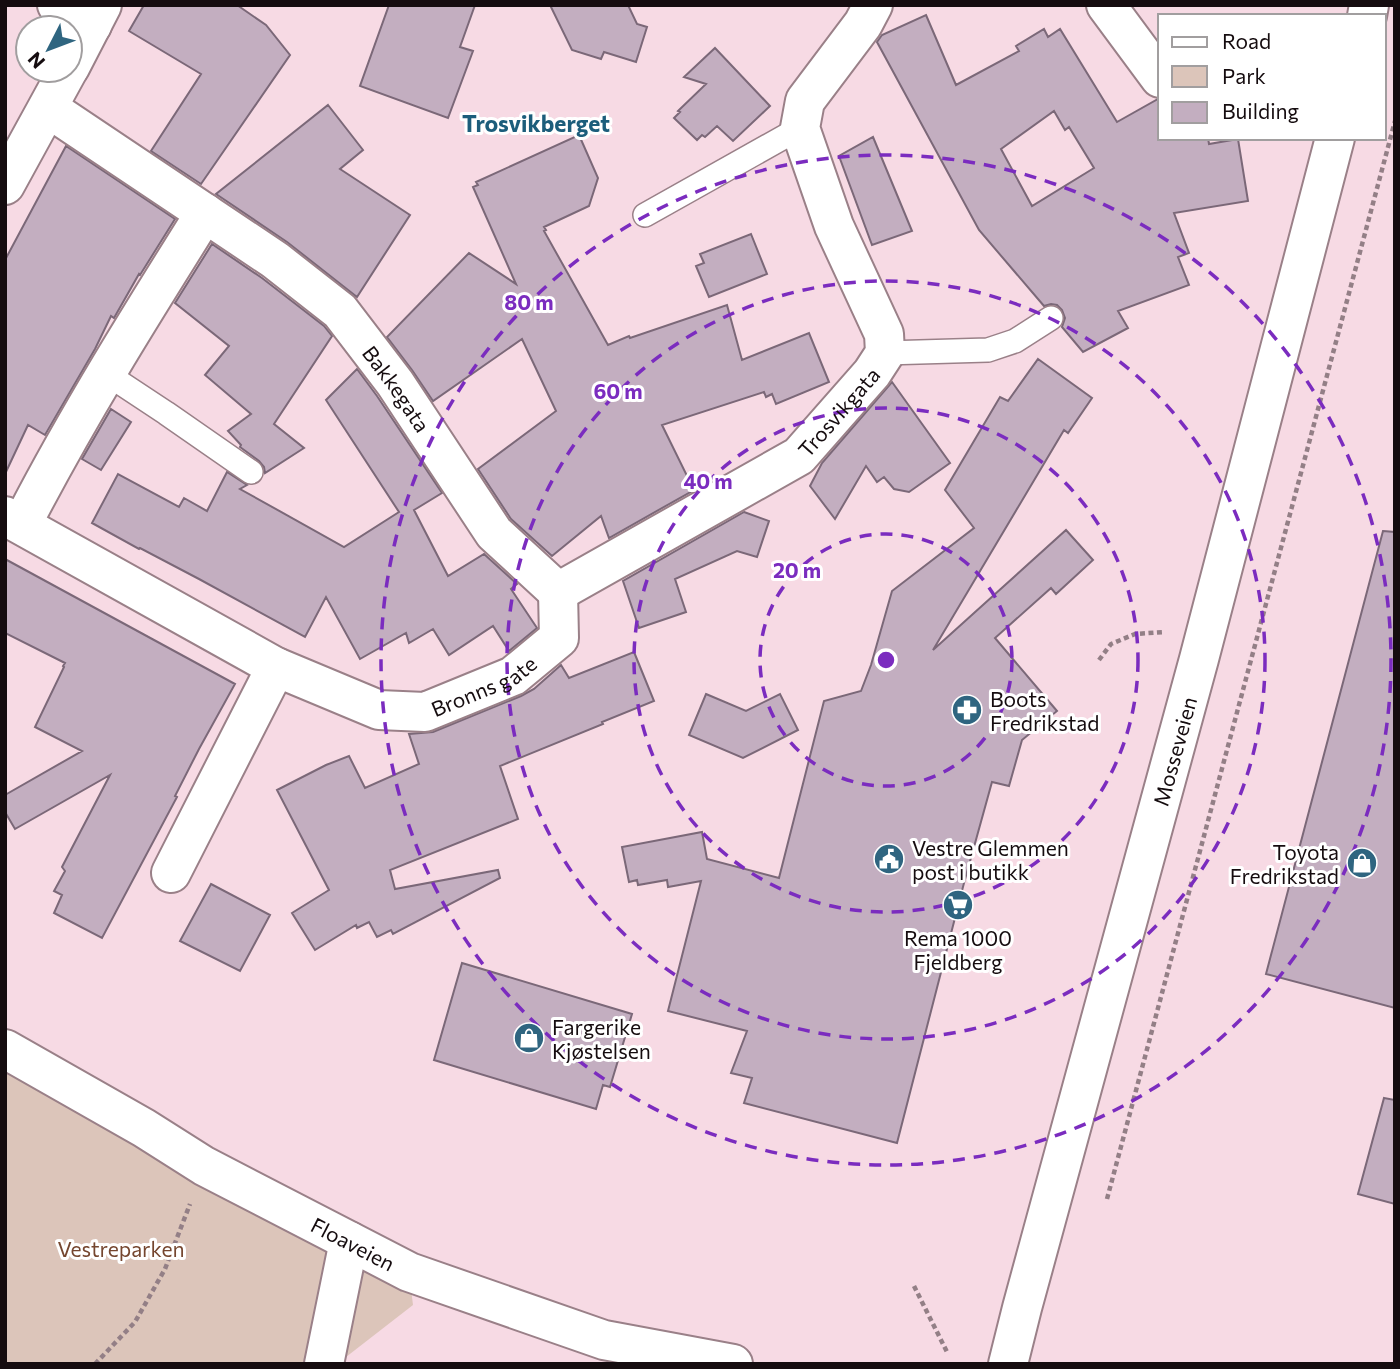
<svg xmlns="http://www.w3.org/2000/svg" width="1400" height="1369" font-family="Commissioner,sans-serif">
	<rect width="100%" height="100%" fill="#f7dae4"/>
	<path fill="#dcc5ba" d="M5,1049L409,1272L413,1305L337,1364H5Z"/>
	<path fill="#c3aec0" stroke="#7b6878" stroke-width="2" fill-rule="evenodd" d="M144,5H237L266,25L290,55L201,184L151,151L201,74L129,31Z
		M389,5H475L460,47L473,51L448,118L360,86Z
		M550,5H628L637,24L647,27L636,62L604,52L601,59L572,50Z
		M926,15L956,85L1019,51L1016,46L1044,29L1048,37L1060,29L1117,122L1158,99H1160V138H1208L1209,144L1238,139L1248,201L1174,213L1189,253L1178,257L1189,285L1118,311L1128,328L1083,352L1062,327L1065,318L1062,310L1057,305L1051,304L1044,306L979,230L877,42L882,35ZM1054,111L1065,130L1069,127L1094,168L1032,206L1001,149Z
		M715,48L770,106L733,141L717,126L705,137L702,135L697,140L674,118L680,112L678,111L706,84L684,77Z
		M328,105L363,150L340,169L410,215L357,297L287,242L216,194Z
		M579,135L598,178L589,206L544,227L546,230L544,231L608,345L629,336L630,338L727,305L742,360L809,333L829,382L776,404L772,394L766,397L764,392L662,425L694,490L609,538L601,516L552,556L511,519L478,469L556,411L522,339L433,401L412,370L387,337L469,253L516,284L473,187L478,185L476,182Z
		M873,137L912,231L872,245L839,156Z
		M66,146L175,219L140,275L139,274L114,318L111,316L95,349L45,435L28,425L5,474V260Z
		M751,234L767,274L709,297L696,266L704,263L700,254Z
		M212,244L262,278L324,326L332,336L274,424L304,448L265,473L264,467L259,461L240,447L241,445L228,431L251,414L205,375L229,346L175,303Z
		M1038,359L1092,398L1068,433L1064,430L933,650L1066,530L1093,560L1056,594L1051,588L995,638L1057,711L1022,740L1009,786L992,782L964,883L897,1143L744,1103L752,1078L731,1073L747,1031L668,1011L701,881L668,887L667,880L638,885L637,880L629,882L622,847L702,832L707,859L779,878L824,701L861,691L871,665L892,591L974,528L945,490L1000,397L1008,401Z
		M357,369L377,396L442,493L414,510L448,576L484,554L517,584L511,589L537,628L509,651L493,626L449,655L433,629L409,643L406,633L360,659L326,597L305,637L199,579L140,548L139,549L92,523L118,474L179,507L184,498L207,511L227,472L247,485L240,489L344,547L399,512L326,400Z
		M892,382L950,463L909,492L894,489L884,477L877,482L866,466L835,519L810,486L822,463Z
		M111,409L131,422L101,470L82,459Z
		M744,512L769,521L757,557L737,551L675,579L686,612L639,628L623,581Z
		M1383,531L1395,532V1008L1266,974Z
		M5,559L235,684L199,749L175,796L177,797L102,938L54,913L62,895L54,891L65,871L62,867L110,775L15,829L5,812V795L82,751L35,727L64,667L63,666L65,663L5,633Z
		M634,652L654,701L602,722L603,724L500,766L518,819L390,870L395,889L498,870L500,878L393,934L391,930L377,937L369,922L357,928L356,925L315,950L292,913L329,890L277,790L326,765L349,756L365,788L419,764L409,734L433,732L521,696L534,689L561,665L569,678Z
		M706,694L746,711L780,694L798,730L743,758L689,735Z
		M211,884L270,915L240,971L180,941Z
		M462,963L632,1014L610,1087L603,1085L596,1109L434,1060Z
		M1384,1098L1395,1100V1204L1358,1194Z"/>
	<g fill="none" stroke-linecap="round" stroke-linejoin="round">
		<g stroke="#9a8088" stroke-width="26">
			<path id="lane" d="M645,215L800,128
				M885,353L988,350L1015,341L1051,318
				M107,374L166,413L251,472"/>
		</g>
		<g stroke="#9a8088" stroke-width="42">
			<g id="street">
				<path d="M57,5L92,25"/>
				<path d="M1106,5L1160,78"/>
				<path d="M70,67L102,5"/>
				<path id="s1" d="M48,108L275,260L340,311L395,383L494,533L558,592"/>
				<path d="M5,185L68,70"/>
				<path id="s2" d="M5,516L276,667L379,710L425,712L513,676L559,638L558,592"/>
				<path d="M22,524C77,417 141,315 205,213"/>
				<path id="s3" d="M558,592L799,456L872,373L885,353L884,334L834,226L800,128L805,101L863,24L873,5"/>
				<path d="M171,873L276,667"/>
				<path id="s4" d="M5,1049L144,1128L204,1166L409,1272L604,1340L733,1364"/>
				<path d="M324,1364L349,1241"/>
			</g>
		</g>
		<g stroke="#9a8088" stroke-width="42">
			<g id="primary">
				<path d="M1367,16L1369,5"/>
				<path id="s5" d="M1008,1364L1022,1308L1199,659L1335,138"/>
			</g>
		</g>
		<path stroke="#937f86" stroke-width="4.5" stroke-dasharray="5 3.5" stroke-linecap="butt" d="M1099,660L1111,644L1135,634L1164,632
			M1107,1199L1395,121
			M914,1286L947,1352
			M95,1364L135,1322L165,1269L190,1204"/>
		<use href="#lane" stroke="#fff" stroke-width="23"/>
		<use href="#street" stroke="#fff" stroke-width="38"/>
		<use href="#primary" stroke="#fff" stroke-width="38"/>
	</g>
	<g fill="none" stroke="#7b2cbf" stroke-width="3.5" stroke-dasharray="12 9">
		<circle cx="886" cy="660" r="126"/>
		<circle cx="886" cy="660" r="252"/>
		<circle cx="886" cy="660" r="379"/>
		<circle cx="886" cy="660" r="505"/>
	</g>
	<defs>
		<g id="pharmacy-disc" transform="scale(1.575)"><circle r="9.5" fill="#2f6580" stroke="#fff"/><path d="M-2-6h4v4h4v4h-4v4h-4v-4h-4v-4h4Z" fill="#fff"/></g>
		<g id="civic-disc" transform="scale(1.575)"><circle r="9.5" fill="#2f6580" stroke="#fff"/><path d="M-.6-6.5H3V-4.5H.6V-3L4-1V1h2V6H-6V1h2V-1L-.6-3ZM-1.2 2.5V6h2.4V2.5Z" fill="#fff"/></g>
		<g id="shop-disc" transform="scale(1.575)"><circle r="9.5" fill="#2f6580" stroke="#fff"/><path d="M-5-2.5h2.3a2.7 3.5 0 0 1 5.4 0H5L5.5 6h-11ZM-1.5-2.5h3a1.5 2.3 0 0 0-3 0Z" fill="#fff"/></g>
		<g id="supermarket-disc" transform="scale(1.575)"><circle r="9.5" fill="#2f6580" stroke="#fff"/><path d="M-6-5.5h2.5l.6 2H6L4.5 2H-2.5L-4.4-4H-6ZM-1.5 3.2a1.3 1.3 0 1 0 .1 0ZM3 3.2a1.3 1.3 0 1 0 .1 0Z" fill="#fff"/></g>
	</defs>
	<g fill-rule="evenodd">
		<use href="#pharmacy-disc" x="967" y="710"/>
		<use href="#civic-disc" x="889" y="859"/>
		<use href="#shop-disc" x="1362" y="863"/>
		<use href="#supermarket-disc" x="958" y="905"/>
		<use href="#shop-disc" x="529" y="1038"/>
	</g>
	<g text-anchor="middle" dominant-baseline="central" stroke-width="6" stroke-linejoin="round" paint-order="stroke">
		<g font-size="21" fill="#150c0f" stroke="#fff">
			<text stroke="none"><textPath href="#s1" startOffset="452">Bakkegata</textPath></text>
			<text stroke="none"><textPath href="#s3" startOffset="336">Trosvikgata</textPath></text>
			<text stroke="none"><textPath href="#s2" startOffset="532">Bronns gate</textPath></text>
			<text stroke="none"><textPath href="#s5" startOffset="635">Mosseveien</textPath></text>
			<text stroke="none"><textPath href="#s4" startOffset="399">Floaveien</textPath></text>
		</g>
		<g font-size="21" fill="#150c0f" stroke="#fff" text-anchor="start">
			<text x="990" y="698">Boots<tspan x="990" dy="24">Fredrikstad</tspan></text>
			<text x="912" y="847">Vestre Glemmen<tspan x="912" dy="24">post i butikk</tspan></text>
			<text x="1339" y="851" text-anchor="end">Toyota<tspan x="1339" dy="24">Fredrikstad</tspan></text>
			<text x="958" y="937" text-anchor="middle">Rema 1000<tspan x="958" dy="24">Fjeldberg</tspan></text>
			<text x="552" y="1026">Fargerike<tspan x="552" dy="24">Kjøstelsen</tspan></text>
		</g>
		<g font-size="21" fill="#75462f" stroke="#fff">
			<text x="121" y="1248">Vestreparken</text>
		</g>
		<g font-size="23" font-weight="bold" fill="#1c5d7b" stroke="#fff">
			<text x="536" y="123">Trosvikberget</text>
		</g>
	</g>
	<circle cx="886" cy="660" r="10" fill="#7b2cbf" stroke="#fff" stroke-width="3.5"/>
	<g font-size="21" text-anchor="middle" font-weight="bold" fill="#7b2cbf" stroke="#fff" stroke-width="6" stroke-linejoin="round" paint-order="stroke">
		<text x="529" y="310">80 m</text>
		<text x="618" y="399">60 m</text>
		<text x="708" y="489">40 m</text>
		<text x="797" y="578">20 m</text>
	</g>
	<rect width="1400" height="1369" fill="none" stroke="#150c0f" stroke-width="14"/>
	<rect x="1158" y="14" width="228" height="126" fill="#ffffff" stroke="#a19e9f" stroke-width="2"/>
	<rect x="1172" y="37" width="35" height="10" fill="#ffffff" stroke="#a19e9f" stroke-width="2"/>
	<text x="1222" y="49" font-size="21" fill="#150c0f">Road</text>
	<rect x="1172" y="66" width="35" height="21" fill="#dcc5ba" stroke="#a19e9f" stroke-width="2"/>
	<text x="1222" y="84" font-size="21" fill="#150c0f">Park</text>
	<rect x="1172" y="102" width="35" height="21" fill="#c3aec0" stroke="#a19e9f" stroke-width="2"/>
	<text x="1222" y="119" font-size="21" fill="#150c0f">Building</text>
	<g transform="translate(49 49) rotate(228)"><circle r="33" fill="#ffffff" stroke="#a19e9f" stroke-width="2"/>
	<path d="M0-5L12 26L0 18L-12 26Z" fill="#2f6580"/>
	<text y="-10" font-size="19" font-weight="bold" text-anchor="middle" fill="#150c0f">N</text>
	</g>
</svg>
